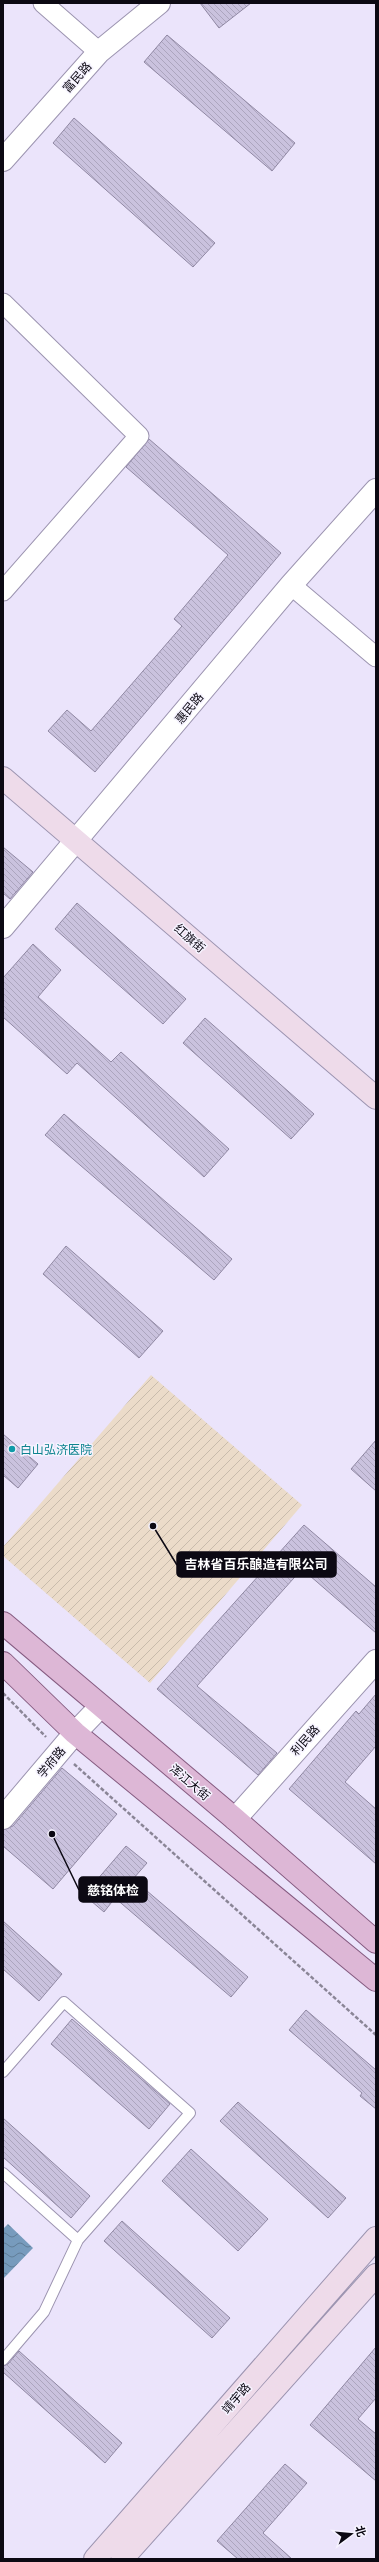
<svg xmlns="http://www.w3.org/2000/svg" width="379" height="2562" font-family="'IBM Plex Serif','Noto Sans SC',serif">
	<defs>
		<pattern id="industrial-furrows" width="10" height="10" patternUnits="userSpaceOnUse"><rect width="10" height="10" fill="#ebdbc9"/><path d="M-1 1l2-2M0 10L10 0M9 11l2-2" fill="none" stroke="#c8bbac"/></pattern>
		<pattern id="water-waves" width="16" height="10" patternUnits="userSpaceOnUse"><rect width="16" height="10" fill="#779bbd"/><path d="M0 5q4-4 8 0t8 0" fill="none" stroke="#607d98"/></pattern>
		<pattern id="building-back-hatch" width="6" height="6" patternUnits="userSpaceOnUse"><rect width="6" height="6" fill="#cac2de"/><path d="M-1 5l2 2M0 0l6 6M5-1l2 2" fill="none" stroke="#aca5be"/></pattern>
	</defs>
	<rect width="100%" height="100%" fill="#ebe4fb"/>
	<path fill="url(#industrial-furrows)" d="M151,1375L302,1505L150,1683L3,1556V1547Z"/>
	<path fill="url(#water-waves)" d="M8,2224L33,2248L3,2279V2229Z"/>
	<path fill="url(#building-back-hatch)" stroke="#9088a3" d="M200,3H251L219,28Z
		M167,35L295,143L272,171L144,62Z
		M74,118L215,243L193,267L53,143Z
		M149,439L281,553L95,772L48,731L67,710L91,731L182,626L174,619L228,555L126,467Z
		M3,847L33,872L10,899L3,893Z
		M77,903L186,999L163,1024L55,929Z
		M33,944L61,970L38,997L111,1062L121,1052L229,1149L204,1177L77,1063L67,1074L3,1017V978Z
		M205,1018L314,1114L291,1139L183,1043Z
		M64,1114L232,1259L214,1280L45,1135Z
		M66,1246L163,1331L139,1358L43,1274Z
		M3,1434L38,1464L18,1488L3,1475Z
		M376,1440V1491L351,1469Z
		M304,1525L376,1587V1633L302,1569L197,1686L277,1753L258,1775L157,1689Z
		M376,1694V1746L345,1782L376,1809V1864L289,1789L356,1711L359,1714Z
		M62,1768L117,1814L53,1889L3,1846V1830L13,1826Z
		M126,1846L147,1863L133,1879L248,1977L231,1997L115,1898L104,1912L84,1895Z
		M3,1921L62,1974L39,2001L3,1969Z
		M306,2010L376,2070V2109L360,2096L362,2093L289,2030Z
		M72,2019L170,2104L149,2129L51,2044Z
		M238,2102L346,2198L328,2218L220,2121Z
		M3,2118L90,2196L71,2218L3,2157Z
		M191,2149L268,2219L238,2251L162,2181Z
		M122,2221L230,2318L212,2338L104,2241Z
		M376,2347V2398L358,2419L376,2434V2481L310,2425Z
		M19,2351L122,2443L105,2463L3,2372V2366L8,2364Z
		M285,2464L307,2483L263,2533L292,2559H238L217,2541Z"/>
	<g fill="none" stroke-linecap="round" stroke-linejoin="round">
		<g stroke="#9c94b0" stroke-width="12">
			<path id="service" d="M3,2072L64,2002L190,2113L78,2240L3,2173
				M3,2360L44,2312L78,2240"/>
		</g>
		<g stroke="#9c94b0" stroke-width="21">
			<path id="minor" d="M43,3L99,52
				M3,303L139,436L3,591
				M291,585L376,657"/>
		</g>
		<g stroke="#9c94b0" stroke-width="24">
			<path id="tertiary" d="M3,160L99,52L159,3
				M3,927L291,585L376,490
				M3,1818L75,1733L100,1707
				M235,1819L376,1661"/>
		</g>
		<g stroke="#9c94b0" stroke-width="24">
			<path id="secondary" d="M3,778L376,1098
				M95,2559L376,2238
				M122,2559L376,2275"/>
		</g>
		<g stroke="#855b80" stroke-width="24">
			<path id="primary" d="M3,1623L235,1819L376,1942
				M3,1663L75,1733L376,1980"/>
		</g>
		<path stroke="#8a8596" stroke-width="2.5" stroke-dasharray="4 2" stroke-linecap="butt" d="M3,1693L46,1737
			M74,1764L376,2035"/>
		<use href="#service" stroke="#fff" stroke-width="10"/>
		<use href="#minor" stroke="#fff" stroke-width="19"/>
		<use href="#tertiary" stroke="#fff" stroke-width="22"/>
		<use href="#secondary" stroke="#eedbea" stroke-width="22"/>
		<use href="#primary" stroke="#ddb7d6" stroke-width="22"/>
	</g>
	<circle fill="#0f9aa8" stroke="#f6f3ff" stroke-width="1.5" cx="12" cy="1449" r="4"/>
	<g text-anchor="middle" dominant-baseline="central" stroke-width="3" stroke-linejoin="round" paint-order="stroke">
		<g font-size="12" fill="#0c0913" stroke="#f6f3ff">
			<text transform="translate(77 77) rotate(-48)">富民路</text>
			<text transform="translate(189 708) rotate(-50)">惠民路</text>
			<text transform="translate(190 938) rotate(41)">红旗街</text>
			<text transform="translate(305 1740) rotate(-48)">利民路</text>
			<text transform="translate(51 1762) rotate(-50)">学府路</text>
			<text transform="translate(190 1782) rotate(40)">浑江大街</text>
			<text transform="translate(236 2398) rotate(-49)">靖宇路</text>
		</g>
		<g font-size="12" fill="#0d838f" stroke="#f6f3ff" text-anchor="start">
			<text x="20" y="1449">白山弘济医院</text>
		</g>
	</g>
	<path fill="none" stroke="#0c0913" stroke-width="1.5" d="M153 1526L177 1565M52 1834L79 1890"/>
	<g fill="#0c0913" stroke="#f6f3ff" stroke-width="1.5">
		<circle cx="153" cy="1526" r="4"/>
		<circle cx="52" cy="1834" r="4"/>
	</g>
	<g fill="#0c0913" stroke="#0c0913" stroke-width="1.5">
		<rect x="177" y="1552" width="159" height="25" rx="4"/>
		<rect x="79" y="1877" width="68" height="25" rx="4"/>
	</g>
	<g font-size="13" text-anchor="middle" font-weight="bold" fill="#fff">
		<text x="256" y="1569">吉林省百乐酿造有限公司</text>
		<text x="113" y="1895">慈铭体检</text>
	</g>
	<rect width="379" height="2562" fill="none" stroke="#0c0913" stroke-width="8"/>
	<g transform="translate(351 2534) rotate(74)" stroke="#f6f3ff" stroke-width="3" paint-order="stroke">
	<path d="M0-3L7 15L0 10L-7 15Z" fill="#0c0913"/>
	<text y="-6" font-size="11" font-weight="bold" text-anchor="middle" fill="#0c0913">北</text>
	</g>
</svg>
